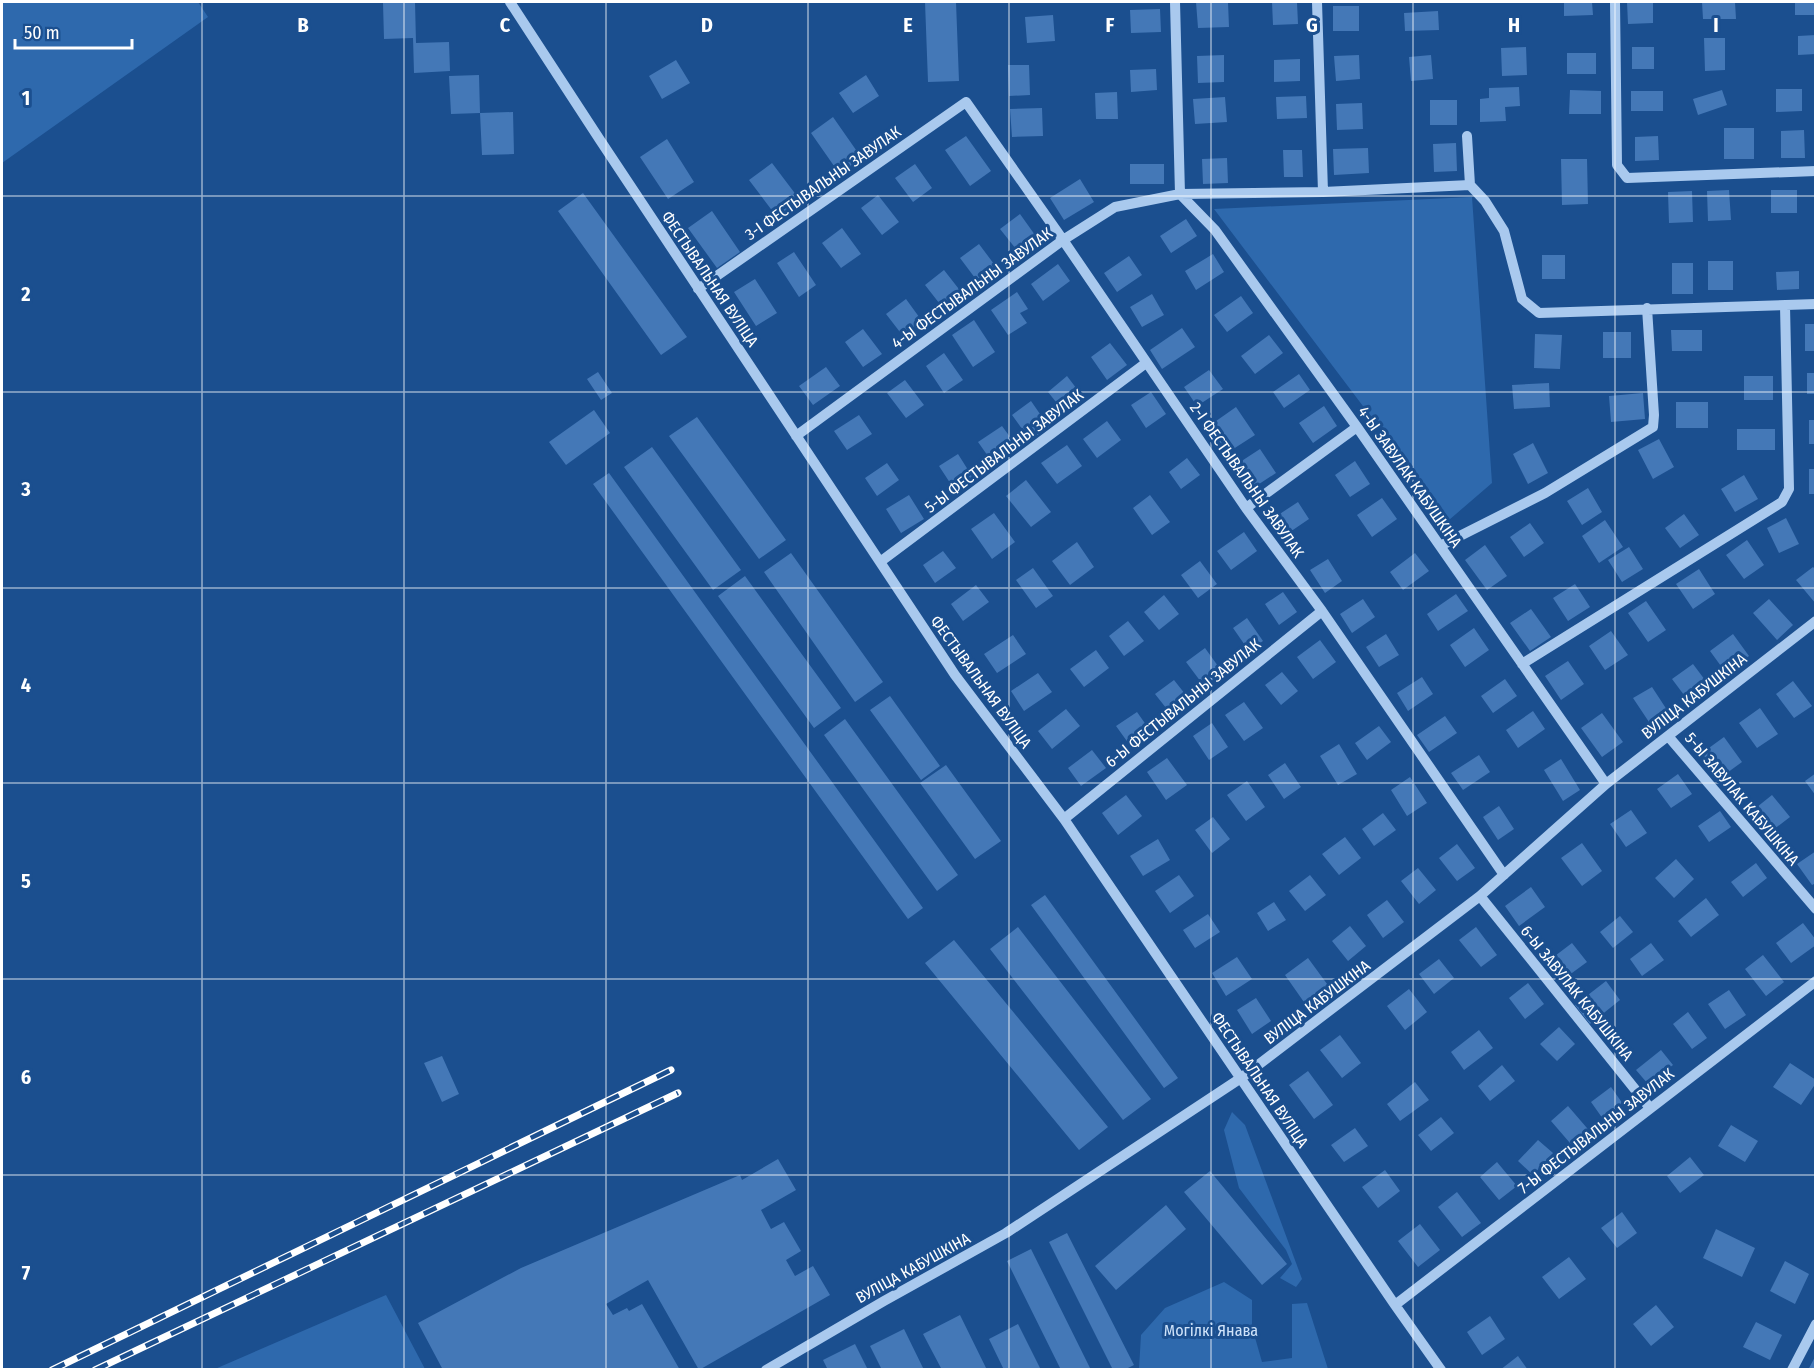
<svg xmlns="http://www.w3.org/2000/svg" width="1817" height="1371" font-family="'Fira Sans Condensed',sans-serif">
	<rect width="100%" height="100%" fill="#1b4f8f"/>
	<path fill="#2e69ad" d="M2,2H198L208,17L2,163Z
		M1472,197L1492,483L1449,520L1214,209Z
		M1232,1112L1245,1125L1302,1279L1296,1287L1280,1278L1292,1264L1286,1250L1239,1188L1224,1130Z
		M1224,1282L1252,1300V1327L1262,1362L1292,1358V1304L1307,1303L1328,1369H1139L1141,1335L1165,1308Z
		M386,1295L425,1369H215Z"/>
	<path fill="#4478b7" d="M415,2L416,43L449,42L450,71L414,73L413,38L384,39L383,3Z
		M925,2H956L959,81L928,82Z
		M1196,2H1228L1229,27L1198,28Z
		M1272,2H1297L1298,24L1273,25Z
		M1564,2H1592L1593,15L1564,16Z
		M1627,2H1653V23L1628,24Z
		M1702,2H1735L1736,19H1703Z
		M1795,2H1816V15H1795Z
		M1333,6H1359V31H1333Z
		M1160,9L1161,32L1131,33L1130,10Z
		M1438,11L1439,30L1405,31L1404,13Z
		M1053,15L1055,41L1027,43L1025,17Z
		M1816,35V54L1798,55V36Z
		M1704,38H1725V70L1705,71Z
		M1526,47L1527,75L1502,76L1501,48Z
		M1632,47H1654V69H1632Z
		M1567,53H1596V74H1567Z
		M1224,55V82L1198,83L1197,56Z
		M1359,55L1360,79L1336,81L1334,56Z
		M1431,55L1433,79L1411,81L1409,57Z
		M1300,59V81L1274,82V60Z
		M676,60L690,83L662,99L649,76Z
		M1008,65H1029L1030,95L1009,96Z
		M1156,69L1157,90L1131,92L1130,70Z
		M479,75L480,113L451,114L449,76Z
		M866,75L879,96L853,113L839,93Z
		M1519,87L1520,106L1505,107L1506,121L1480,122V99L1489,98V88Z
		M1776,89H1802V111L1776,112Z
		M1570,90L1601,91V114H1569Z
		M1722,90L1727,105L1698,115L1693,99Z
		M1631,91H1663V111H1631Z
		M1117,92L1118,119H1096L1095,93Z
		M1306,96L1307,118L1277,119L1276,97Z
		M1225,97L1227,122L1195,124L1193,99Z
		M1430,100H1457V125H1430Z
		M1362,103L1363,129L1337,130L1336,104Z
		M1042,108L1043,136L1012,137L1010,109Z
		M513,112L514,154L482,155L480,113Z
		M833,117L863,160L841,176L811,133Z
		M1724,128H1754V159H1724Z
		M1804,130L1805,158H1781V131Z
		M966,136L991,171L970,186L945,150Z
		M1658,136L1659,160L1635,161V137Z
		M667,139L694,182L668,199L640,157Z
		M1456,143L1457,171L1434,172L1433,144Z
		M1368,148L1369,173L1334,175L1333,149Z
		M1283,150H1302L1303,177H1284Z
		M1227,158L1228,183L1203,184L1202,159Z
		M1561,159H1587L1588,204L1562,205Z
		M772,163L803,204L780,221L749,180Z
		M915,164L932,188L913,202L895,178Z
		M1130,164H1164V184H1130Z
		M1080,179L1094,202L1064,220L1050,198Z
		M1729,190L1731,220L1708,221L1707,191Z
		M1771,190H1797V213H1771Z
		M1692,191L1693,222L1669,223L1668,192Z
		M583,193L687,337L661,355L558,211Z
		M878,195L899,222L882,235L861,208Z
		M712,211L740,252L717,268L688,228Z
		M1020,214L1035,235L1016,249L1000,229Z
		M1186,219L1197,236L1171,253L1160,236Z
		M842,228L861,254L841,268L822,243Z
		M979,244L997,268L978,282L960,258Z
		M794,252L816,285L799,297L777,263Z
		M1213,254L1224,272L1196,290L1185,271Z
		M1542,255H1565V279H1542Z
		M1129,256L1142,275L1117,292L1104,273Z
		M1708,261H1733V290H1708Z
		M1672,263H1693V294H1672Z
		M1058,264L1070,281L1043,301L1031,284Z
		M944,270L962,293L943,308L925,285Z
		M1799,271V289L1777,290L1776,272Z
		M755,279L777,313L756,326L734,292Z
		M1017,292L1028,309L1020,313L1027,323L1008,335L991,310Z
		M1152,294L1164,315L1142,327L1130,307Z
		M1241,296L1253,313L1227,332L1214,315Z
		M906,299L922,321L903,336L886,314Z
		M974,320L995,352L973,367L952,335Z
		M1805,324H1816V351H1805Z
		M1182,328L1195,347L1162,369L1150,350Z
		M863,329L882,354L863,367L845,342Z
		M1671,330H1702V351H1672Z
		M1603,332H1631V358H1603Z
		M1535,334L1562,335L1560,369L1534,368Z
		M1269,335L1283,353L1255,374L1241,356Z
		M1110,343L1127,365L1107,380L1091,357Z
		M944,353L963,380L944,393L926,366Z
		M826,367L840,386L813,405L799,386Z
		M1209,370L1223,389L1197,406L1184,387Z
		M598,372L612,393L601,400L587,379Z
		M1807,373H1816V394H1807Z
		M1299,374L1310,390L1284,408L1273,392Z
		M1067,376L1083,397L1064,412L1048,392Z
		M1744,376H1773V400H1744Z
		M905,380L924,405L906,418L887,393Z
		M1549,383L1550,407L1514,409L1512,385Z
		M1151,392L1166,414L1146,428L1131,405Z
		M1643,393L1645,419L1611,422L1609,396Z
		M1031,401L1049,427L1030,440L1012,415Z
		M1676,402H1708V428H1676Z
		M1324,406L1337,426L1313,443L1299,423Z
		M1236,407L1255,435L1227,453L1209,426Z
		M594,410L610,433L566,465L549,442Z
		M859,415L872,434L847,450L834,431Z
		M697,417L786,540L759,559L669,436Z
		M1809,420H1816V444H1809Z
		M1107,421L1121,440L1097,458L1083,439Z
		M1002,426L1019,449L995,466L978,442Z
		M1737,429H1775V450H1737Z
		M1659,439L1674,467L1653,479L1638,450Z
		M1533,443L1548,473L1528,484L1513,454Z
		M1067,445L1082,466L1057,484L1041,463Z
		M652,447L741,570L713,590L624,467Z
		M1260,449L1276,473L1253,488L1237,464Z
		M958,454L975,481L956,492L939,466Z
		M1187,458L1200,475L1181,489L1169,472Z
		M1355,461L1370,484L1350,497L1335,475Z
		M887,463L899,480L877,496L865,478Z
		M1809,469H1816V494H1809Z
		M609,473L923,908L908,919L593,484Z
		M1744,475L1758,499L1735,512L1721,489Z
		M1026,480L1051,512L1031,527L1006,496Z
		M1588,488L1602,512L1582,525L1567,501Z
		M909,495L924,519L901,533L886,509Z
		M1150,495L1170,522L1152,535L1133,508Z
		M1382,498L1397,519L1372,537L1357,515Z
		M1298,502L1309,519L1284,536L1272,519Z
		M994,513L1015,542L992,559L971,529Z
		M1684,514L1699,535L1680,548L1665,528Z
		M1786,518L1799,544L1779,553L1767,528Z
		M1605,520L1623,547L1599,563L1582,536Z
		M1530,523L1544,543L1524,557L1510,537Z
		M1244,532L1257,551L1231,570L1217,551Z
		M1747,540L1764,565L1744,579L1726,555Z
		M1077,542L1094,567L1070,585L1052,561Z
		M1485,545L1507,576L1487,590L1465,560Z
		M1629,547L1643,569L1622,582L1608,560Z
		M943,551L956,568L935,583L923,565Z
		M791,553L883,682L855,702L764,572Z
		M1415,553L1429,571L1403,590L1390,572Z
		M1328,559L1342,581L1325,593L1310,570Z
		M1200,561L1217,584L1198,598L1181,575Z
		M1813,567L1816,570V604L1796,580Z
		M1033,568L1053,596L1036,608L1016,580Z
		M1699,569L1715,594L1693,609L1676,584Z
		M745,576L841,708L814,728L718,596Z
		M1575,584L1590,607L1568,621L1553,598Z
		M976,585L989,602L963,621L951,604Z
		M1283,592L1297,612L1279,625L1265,604Z
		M1456,594L1468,611L1438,631L1427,614Z
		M1164,595L1179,614L1159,630L1144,612Z
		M1363,599L1375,617L1352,633L1340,614Z
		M1769,599L1793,625L1777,640L1753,613Z
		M1646,601L1666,630L1648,642L1628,613Z
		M1531,609L1551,637L1530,651L1510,623Z
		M1247,618L1263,641L1249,651L1233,628Z
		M1128,621L1144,641L1124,656L1109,636Z
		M1474,628L1489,650L1465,667L1450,645Z
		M1611,631L1628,655L1605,670L1589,646Z
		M1386,634L1399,655L1379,667L1366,647Z
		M1733,634L1749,656L1726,673L1710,651Z
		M1013,635L1026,654L997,673L984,654Z
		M1320,640L1336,662L1313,679L1297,657Z
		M1205,648L1223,673L1204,686L1186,662Z
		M1096,650L1109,668L1084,687L1070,669Z
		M1568,661L1584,684L1561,700L1545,676Z
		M1693,664L1708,684L1687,699L1672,679Z
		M1282,672L1298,691L1281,705L1265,685Z
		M1038,673L1052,692L1024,711L1011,691Z
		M1422,677L1433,694L1408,711L1397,693Z
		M1505,679L1517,696L1493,713L1481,696Z
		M1174,680L1189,699L1170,713L1155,694Z
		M1793,681L1812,706L1794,718L1776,694Z
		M1652,687L1669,713L1651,725L1633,698Z
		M890,696L940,766L921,780L870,710Z
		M1244,702L1263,728L1244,741L1225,715Z
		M1760,708L1778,734L1757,748L1739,723Z
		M1066,709L1080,726L1052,749L1038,731Z
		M1533,711L1545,729L1518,748L1506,730Z
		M1137,712L1149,729L1129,744L1116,726Z
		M1602,713L1623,742L1602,757L1581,728Z
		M1445,716L1457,733L1429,752L1417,735Z
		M845,719L958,875L937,891L824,735Z
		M1212,723L1228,747L1209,760L1193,736Z
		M1379,726L1391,742L1367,760L1355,743Z
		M1724,737L1742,762L1720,778L1702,753Z
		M1339,744L1357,774L1338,785L1320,756Z
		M1092,750L1106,768L1081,786L1068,768Z
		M1479,755L1490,772L1463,790L1451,773Z
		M1167,758L1187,785L1166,800L1147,772Z
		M1561,759L1580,790L1563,801L1544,770Z
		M1285,763L1301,787L1284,799L1268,775Z
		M946,765L1001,841L975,859L920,783Z
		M1816,773V796L1805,781Z
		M1678,774L1692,794L1671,808L1657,789Z
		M1410,777L1427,803L1407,816L1391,790Z
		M1247,781L1265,807L1246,821L1227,795Z
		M1126,795L1142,816L1118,835L1102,813Z
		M1772,795L1790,817L1769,833L1752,811Z
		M1499,806L1514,829L1498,840L1483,817Z
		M1631,810L1647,833L1626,847L1610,824Z
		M1720,811L1731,827L1709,842L1698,826Z
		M1383,813L1396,830L1374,846L1362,829Z
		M1213,817L1230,839L1212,853L1195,830Z
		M1345,837L1361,858L1339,875L1322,854Z
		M1158,839L1170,860L1143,876L1130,856Z
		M1582,843L1602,871L1582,886L1561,858Z
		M1457,844L1475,868L1457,881L1439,858Z
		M1816,851V883L1812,885L1797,864Z
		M1676,859L1694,879L1674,898L1655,878Z
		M1756,863L1767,878L1743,897L1731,882Z
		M1418,868L1436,890L1419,904L1401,881Z
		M1179,875L1194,896L1170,913L1155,891Z
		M1310,875L1326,895L1305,911L1289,891Z
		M1531,887L1545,907L1519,926L1505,906Z
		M1045,895L1178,1078L1164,1088L1031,905Z
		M1706,898L1719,915L1691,937L1678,921Z
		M1387,900L1404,922L1383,938L1367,915Z
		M1274,902L1286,920L1268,931L1257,913Z
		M1208,914L1220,932L1195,948L1183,930Z
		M1620,916L1633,932L1613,948L1600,932Z
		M1803,923L1816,940V945L1791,963L1776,943Z
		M1350,926L1366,946L1348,961L1332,941Z
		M1018,927L1151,1099L1123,1120L990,949Z
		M1476,927L1497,955L1481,967L1459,940Z
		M954,940L1108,1127L1079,1150L925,963Z
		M1572,943L1587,962L1561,981L1547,962Z
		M1651,943L1664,960L1642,976L1630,959Z
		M1763,955L1784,982L1766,996L1745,969Z
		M1237,957L1252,979L1226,996L1212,973Z
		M1308,958L1330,988L1306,1005L1285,975Z
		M1439,959L1454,978L1434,994L1419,974Z
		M1606,981L1620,1000L1590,1024L1575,1005Z
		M1528,983L1544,1004L1525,1019L1509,998Z
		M1409,989L1427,1012L1405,1030L1387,1006Z
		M1729,990L1746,1015L1725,1029L1708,1004Z
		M1256,998L1271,1021L1252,1034L1237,1010Z
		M1688,1012L1707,1038L1692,1049L1673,1024Z
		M1559,1027L1575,1044L1557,1061L1540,1044Z
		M1479,1030L1493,1048L1464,1070L1451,1052Z
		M1340,1035L1361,1063L1342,1078L1320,1050Z
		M1661,1050L1673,1065L1648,1084L1636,1070Z
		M442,1056L459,1094L442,1102L424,1063Z
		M1790,1063L1816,1080V1083L1801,1105L1773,1087Z
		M1502,1065L1515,1081L1490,1101L1478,1086Z
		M1308,1071L1333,1105L1314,1119L1289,1085Z
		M1415,1082L1429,1100L1400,1121L1387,1104Z
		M1611,1087L1623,1104L1603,1119L1591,1102Z
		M1568,1106L1593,1135L1576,1150L1551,1121Z
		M1441,1117L1454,1133L1431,1151L1418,1135Z
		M1731,1125L1758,1141L1745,1162L1718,1146Z
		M1355,1128L1368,1146L1344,1162L1331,1145Z
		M1538,1140L1553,1153L1533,1175L1518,1161Z
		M1690,1157L1704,1175L1680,1193L1667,1176Z
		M778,1159L796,1190L761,1210L771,1229L784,1222L801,1251L786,1260L795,1276L813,1266L830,1295L699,1370L648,1280L606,1304L613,1315L627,1308L629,1311L642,1304L680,1370H443L418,1323L521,1268L740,1175L742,1180Z
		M1497,1162L1517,1186L1499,1200L1480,1177Z
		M1385,1170L1400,1191L1378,1208L1362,1187Z
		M1210,1171L1287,1264L1262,1285L1184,1192Z
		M1457,1192L1481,1223L1462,1237L1438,1207Z
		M1166,1205L1186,1229L1116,1290L1095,1266Z
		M1622,1212L1637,1233L1617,1248L1601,1228Z
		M1420,1224L1440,1250L1418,1267L1398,1241Z
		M1716,1229L1755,1248L1742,1277L1703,1258Z
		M1067,1233L1134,1365L1124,1370H1113L1049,1242Z
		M1031,1249L1091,1370H1061L1007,1261Z
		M1569,1257L1586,1279L1559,1299L1542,1277Z
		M1785,1261L1809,1274L1795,1304L1770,1291Z
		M1656,1305L1674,1327L1651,1346L1633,1324Z
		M960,1315L987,1370H942L923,1334Z
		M1490,1316L1505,1339L1482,1355L1467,1332Z
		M1756,1322L1782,1335L1770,1360L1743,1347Z
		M1018,1324L1041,1370H1004L989,1339Z
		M904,1329L924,1370H882L870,1346Z
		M855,1344L868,1370H828L823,1360Z
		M1816,1355V1370H1808Z
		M1518,1356L1528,1370H1500Z"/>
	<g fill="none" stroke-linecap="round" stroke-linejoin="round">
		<path stroke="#a9c9ee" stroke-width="10" d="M510,2L600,140L955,675L1064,819L1395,1305L1441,1370
			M1175,2L1180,194
			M1317,2L1323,192
			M1615,2L1617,165L1627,178L1816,171
			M1470,185L1485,201L1504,231L1522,299L1539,313L1816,304
			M1180,194L1215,230L1357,427L1606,784
			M698,289L966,102L1063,240L1246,508L1322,611L1504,875
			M796,436L1063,240L1115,207L1180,194L1323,192L1470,185L1467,136
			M1246,508L1357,427
			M1440,546L1545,493L1653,427L1654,415L1647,308
			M880,562L1146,363
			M1522,664L1782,502L1789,489L1785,306
			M1668,736L1816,909
			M1064,819L1322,611
			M1480,896L1650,1108
			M1395,1305L1816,981
			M766,1370L884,1301L1006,1233L1241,1078L1480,896L1606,784L1816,621
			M1792,1370L1816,1324"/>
		<g stroke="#fff" stroke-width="7">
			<path id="rail" d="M52,1370L671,1070
				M95,1370L678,1093"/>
		</g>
		<use href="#rail" stroke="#1b4f8f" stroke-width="4.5" stroke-dasharray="14" stroke-linecap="butt"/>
	</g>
	<path fill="none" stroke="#fff" stroke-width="1.5" stroke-opacity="0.55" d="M202,2V1370M404,2V1370M606,2V1370M808,2V1370M1009,2V1370M1211,2V1370M1413,2V1370M1615,2V1370M2,196H1816M2,392H1816M2,588H1816M2,783H1816M2,979H1816M2,1175H1816"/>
	<g text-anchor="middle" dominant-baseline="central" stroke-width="6" stroke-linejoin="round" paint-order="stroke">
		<g font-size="16" fill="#fff" stroke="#1b4f8f">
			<text transform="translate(823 183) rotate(-35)">3-І ФЕСТЫВАЛЬНЫ ЗАВУЛАК</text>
			<text transform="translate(710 279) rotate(56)">ФЕСТЫВАЛЬНАЯ ВУЛІЦА</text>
			<text transform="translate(972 288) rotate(-36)">4-Ы ФЕСТЫВАЛЬНЫ ЗАВУЛАК</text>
			<text transform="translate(1004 451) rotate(-37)">5-Ы ФЕСТЫВАЛЬНЫ ЗАВУЛАК</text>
			<text transform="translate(1410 477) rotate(55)">4-Ы ЗАВУЛАК КАБУШКІНА</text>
			<text transform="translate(1247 480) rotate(55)">2-І ФЕСТЫВАЛЬНЫ ЗАВУЛАК</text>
			<text transform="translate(981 682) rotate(54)">ФЕСТЫВАЛЬНАЯ ВУЛІЦА</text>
			<text transform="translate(1694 696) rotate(-38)">ВУЛІЦА КАБУШКІНА</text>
			<text transform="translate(1183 703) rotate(-39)">6-Ы ФЕСТЫВАЛЬНЫ ЗАВУЛАК</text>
			<text transform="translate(1742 799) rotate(50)">5-Ы ЗАВУЛАК КАБУШКІНА</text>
			<text transform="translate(1577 993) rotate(51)">6-Ы ЗАВУЛАК КАБУШКІНА</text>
			<text transform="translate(1317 1002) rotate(-37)">ВУЛІЦА КАБУШКІНА</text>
			<text transform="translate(1260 1080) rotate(56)">ФЕСТЫВАЛЬНАЯ ВУЛІЦА</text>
			<text transform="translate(1596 1131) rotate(-38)">7-Ы ФЕСТЫВАЛЬНЫ ЗАВУЛАК</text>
			<text transform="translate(913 1268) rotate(-29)">ВУЛІЦА КАБУШКІНА</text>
		</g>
		<g font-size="16" fill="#cfe3fa" stroke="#1b4f8f">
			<text x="1211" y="1330">Могілкі Янава</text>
		</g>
	</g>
	<g font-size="20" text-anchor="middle" font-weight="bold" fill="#fff" stroke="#1b4f8f" stroke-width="6" stroke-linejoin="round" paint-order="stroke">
		<text x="303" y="32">B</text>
		<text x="505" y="32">C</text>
		<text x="707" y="32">D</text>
		<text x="908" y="32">E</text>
		<text x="1110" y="32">F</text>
		<text x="1312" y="32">G</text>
		<text x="1514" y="32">H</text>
		<text x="1716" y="32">I</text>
		<text x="26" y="105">1</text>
		<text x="26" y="301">2</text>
		<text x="26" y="496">3</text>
		<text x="26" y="692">4</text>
		<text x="26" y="888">5</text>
		<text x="26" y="1084">6</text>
		<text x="26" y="1280">7</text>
	</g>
	<rect width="1817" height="1371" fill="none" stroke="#ffffff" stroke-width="6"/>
	<path d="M15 39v9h117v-9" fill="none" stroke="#ffffff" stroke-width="3"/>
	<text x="24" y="39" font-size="18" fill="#ffffff" stroke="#1b4f8f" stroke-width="4.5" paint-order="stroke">50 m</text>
</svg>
